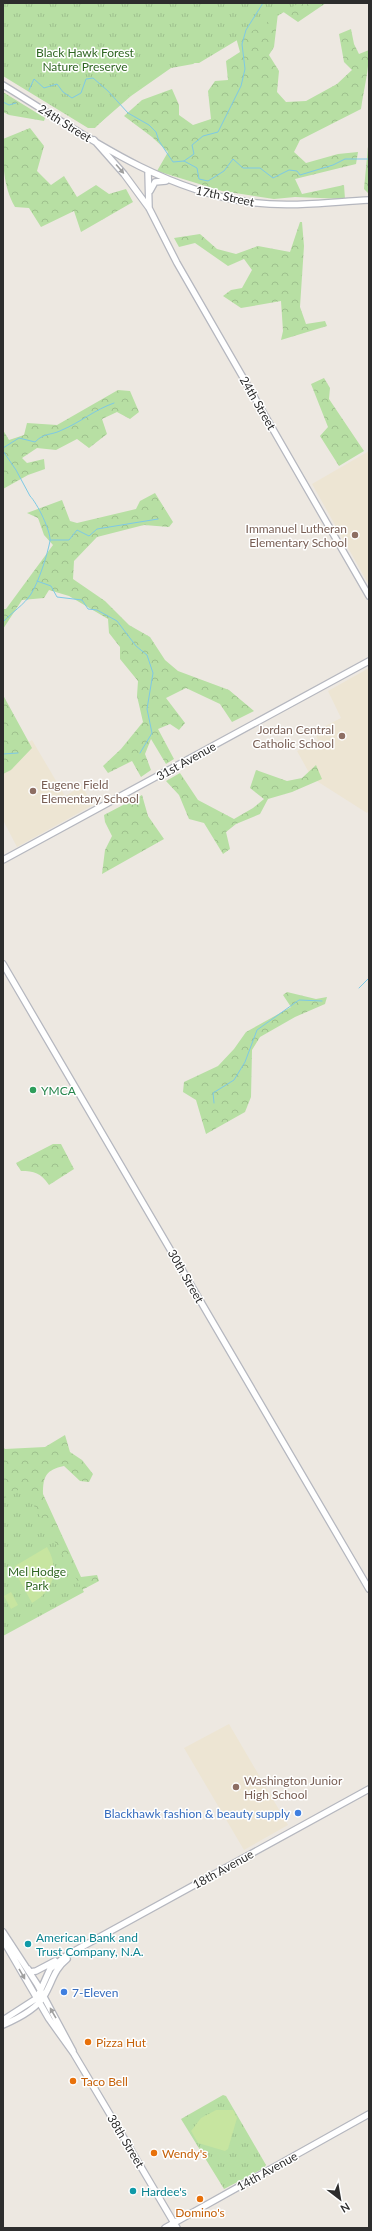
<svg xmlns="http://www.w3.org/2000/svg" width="372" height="2231" font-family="Lato,sans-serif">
	<defs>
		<pattern id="forest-crowns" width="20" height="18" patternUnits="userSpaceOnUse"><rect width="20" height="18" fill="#b7dfa3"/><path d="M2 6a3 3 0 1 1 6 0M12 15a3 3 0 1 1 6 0" fill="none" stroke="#9ec08d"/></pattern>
		<pattern id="park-tufts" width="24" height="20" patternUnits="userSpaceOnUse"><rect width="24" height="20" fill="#b7dfa3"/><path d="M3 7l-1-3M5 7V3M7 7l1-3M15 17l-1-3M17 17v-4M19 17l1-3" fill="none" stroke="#9ec08d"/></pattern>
	</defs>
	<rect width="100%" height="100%" fill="#ede8e1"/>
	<path fill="#ede5d3" d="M369,451V585L312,484Z
		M369,668V810L367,813L312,778L297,751L318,740L314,732L341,718L328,691Z
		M32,740L65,796L82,786L93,805L17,847L3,820V757Z
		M229,1724L288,1825L244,1850L184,1748Z"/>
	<path fill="url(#forest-crowns)" d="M3,3H326L298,22L282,11L278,13L274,47L269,55L279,71L277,92L286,102L306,101L337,84L352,70L344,62L339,34L351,29L354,44L359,54L369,50C369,70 364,88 361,109L300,140L294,152L306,163L338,154L358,152L356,164L295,179L302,194L344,185L345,199L295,197L274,199L222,191L157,171L168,152L152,137L124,116L142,100L172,89L179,105V115L193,125L211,119L208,91L215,81L228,80L226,61L240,52L235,34L193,64L171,68L131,96L100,123L89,127Z
		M3,92L45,118L44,121L9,115L3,112Z
		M30,128L44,146L37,171L51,185L64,176L77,197L96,185L109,194L126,189L133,202L81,232L74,211L41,227L29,208L15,207C3,186 3,164 3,139Z
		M369,136V194L364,189Z
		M300,222H302L304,246L300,307L306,324L325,321L327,326L281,340L283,331L281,301L241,308L223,296L231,290L242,288L252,270L244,259L228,266L195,243L179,247L174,238L200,234L217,249L236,254L258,246L290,252Z
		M324,378L330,388L329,399L364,451L339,466L320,436L328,427L311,384Z
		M118,390L130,391L139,412L130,419L117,412L102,419L107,434L89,448L77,439L56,450L37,448L22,458L27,463L44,459L45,469L28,475L3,489V430L9,440L24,435L27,423L57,425Z
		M155,493L173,522L169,527L144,525L97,537L74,561L73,579L105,601L129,625L150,637L165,660L178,671L229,690L254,711L232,722L220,704L186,688L166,698L185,723L179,730L170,724L158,729L174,759L166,764L151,739L145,754L151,770L141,777L132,761L108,773L103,766L121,749L143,722L137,696L138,681L120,659V647L109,633L108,619L69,596L49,590L44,598L22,600L3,629V609H6L53,545L44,535L38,518L27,513L62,500L70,521L77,523L136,509L140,501Z
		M3,695L32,748L11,770L3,774Z
		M316,765L322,779L292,792L268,799L260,814L236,824L226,832L230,849L223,854L204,823L189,819L179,795L166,781L180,773L198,800L234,819L253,808L264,799L250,788L256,770L287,781L302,778Z
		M142,795L148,816L164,839L102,874L105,850L112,836L105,822L104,815Z
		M287,992L316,999L327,997L325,1004L295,1017L260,1037L252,1050L251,1097L245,1112L206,1134L196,1100L183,1092L184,1082L218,1066L234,1049L246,1032L291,1007L283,995Z
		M53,1144H61L74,1169L49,1185C41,1173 34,1171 21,1171L16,1163Z
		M65,1435L70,1452L82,1460L93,1474L89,1482L80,1481L64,1466C46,1470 43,1476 43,1494L81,1577L97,1575L99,1581L82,1590L3,1500V1447L5,1449L45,1447Z"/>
	<path fill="url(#park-tufts)" d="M3,3H299L199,63C156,61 124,100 95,128H88L3,76Z
		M23,1487L84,1592L3,1636V1499Z
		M223,2095L226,2096L266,2165L264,2168L224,2189L181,2119Z"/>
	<path fill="#c7e5a0" d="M47,1547C60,1569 54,1591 32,1603L14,1570L15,1566Z
		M11,1592L18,1605L11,1609L4,1596Z
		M216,2110H233L237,2118L228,2149L225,2151L198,2143L191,2131L201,2118Z"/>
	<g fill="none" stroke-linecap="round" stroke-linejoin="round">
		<path stroke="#7ec9e5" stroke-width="1" d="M29,90L34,79L44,88L57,84L63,92L72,98L81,93L86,79L93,78L108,91L128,113L149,125L156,132L159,141L173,162L184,161L197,168L199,179L208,181L224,171L233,159L243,168H260L273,178L289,170L297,171L300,175L333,165L345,159H369
			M3,102L9,105L16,103
			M184,161L194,154L192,145L203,136L218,132L241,86L245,69L242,44L246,30L263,3
			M3,448L19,438L35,442C45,432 50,436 62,430C81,422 94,410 114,403
			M3,451L16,470L30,496C37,503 51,531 50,541C47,556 39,581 31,594C24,605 12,612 3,622
			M50,540H69L77,530L89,536L97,529L158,519
			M37,581L51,586L57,597L82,600L88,609L97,610L117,621L136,646L147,655L153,673L147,709L152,733L140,753
			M3,754L18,753
			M359,988L369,978
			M214,1103L213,1093L234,1080L245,1062L257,1030L299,1000L322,1001"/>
		<g stroke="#b5b7bf" stroke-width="8">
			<path id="tertiary" d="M3,85C80,132 157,189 248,202C288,208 329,202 369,200
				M94,140L124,174L149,208L177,263L369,596
				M148,171L149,208
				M150,191L155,182L166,181
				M3,860L369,661
				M3,964L369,1589
				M3,1932L37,1984L73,2051
				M3,1940L49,2019L74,2054L105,2106L177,2228
				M28,1969L30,1972L36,1971L55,1961
				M3,2020L37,1998L50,1969L67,1955L369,1789
				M3,2025C17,2019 36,2010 44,1996C52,1983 54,1969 67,1959
				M165,2228L369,2114"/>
		</g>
		<use href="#tertiary" stroke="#fff" stroke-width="5.5"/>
	</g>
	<defs><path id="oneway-solid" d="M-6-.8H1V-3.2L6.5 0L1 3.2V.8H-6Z"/></defs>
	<g fill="#a0a0a0">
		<use href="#oneway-solid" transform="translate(120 169) rotate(49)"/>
		<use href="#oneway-solid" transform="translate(22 1974) rotate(60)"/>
		<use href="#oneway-solid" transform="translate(53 2013) rotate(-120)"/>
	</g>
	<g fill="#8d6e63" stroke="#fff" stroke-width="1.5">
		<circle cx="355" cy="535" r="4"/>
		<circle cx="342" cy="736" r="4"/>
		<circle cx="33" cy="791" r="4"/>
		<circle cx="236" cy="1787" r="4"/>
	</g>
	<circle fill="#2e9e5b" stroke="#fff" stroke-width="1.5" cx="33" cy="1090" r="4"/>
	<g fill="#3f7fe0" stroke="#fff" stroke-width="1.5">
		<circle cx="298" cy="1813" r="4"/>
		<circle cx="64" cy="1992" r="4"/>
	</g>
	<g fill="#0f9aa8" stroke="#fff" stroke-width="1.5">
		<circle cx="28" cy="1944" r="4"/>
		<circle cx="133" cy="2191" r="4"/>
	</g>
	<g fill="#e8710a" stroke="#fff" stroke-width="1.5">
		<circle cx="88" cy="2042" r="4"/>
		<circle cx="73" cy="2081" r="4"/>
		<circle cx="154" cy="2153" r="4"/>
		<circle cx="200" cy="2199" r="4"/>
	</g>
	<g text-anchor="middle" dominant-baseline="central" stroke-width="3" stroke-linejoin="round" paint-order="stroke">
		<g font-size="12" fill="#2f6622" stroke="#fff">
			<text x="85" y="52">Black Hawk Forest<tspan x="85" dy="14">Nature Preserve</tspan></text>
			<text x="37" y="1571">Mel Hodge<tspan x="37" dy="14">Park</tspan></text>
		</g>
		<g font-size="12" fill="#2d2d2d" stroke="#fff">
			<text transform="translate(65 123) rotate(32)">24th Street</text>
			<text transform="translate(225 196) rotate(12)">17th Street</text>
			<text transform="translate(258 403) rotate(60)">24th Street</text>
			<text transform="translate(186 761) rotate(-29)">31st Avenue</text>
			<text transform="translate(186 1276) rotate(60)">30th Street</text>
			<text transform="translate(223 1869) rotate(-29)">18th Avenue</text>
			<text transform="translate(126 2141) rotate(59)">38th Street</text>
			<text transform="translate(267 2171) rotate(-29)">14th Avenue</text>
		</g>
		<g font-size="12" fill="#785e54" stroke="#fff" text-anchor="end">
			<text x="347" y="528">Immanuel Lutheran<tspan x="347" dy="14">Elementary School</tspan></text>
			<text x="334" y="729">Jordan Central<tspan x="334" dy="14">Catholic School</tspan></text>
			<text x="41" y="784" text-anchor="start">Eugene Field<tspan x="41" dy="14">Elementary School</tspan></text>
			<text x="244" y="1780" text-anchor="start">Washington Junior<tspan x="244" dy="14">High School</tspan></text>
		</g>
		<g font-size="12" fill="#27864d" stroke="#fff" text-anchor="start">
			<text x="41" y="1090">YMCA</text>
		</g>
		<g font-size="12" fill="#366cbe" stroke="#fff" text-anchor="end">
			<text x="290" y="1813">Blackhawk fashion &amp; beauty supply</text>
			<text x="72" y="1992" text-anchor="start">7-Eleven</text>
		</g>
		<g font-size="12" fill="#0d838f" stroke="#fff" text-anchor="start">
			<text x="36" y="1937">American Bank and<tspan x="36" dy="14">Trust Company, N.A.</tspan></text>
			<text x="141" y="2191">Hardee's</text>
		</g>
		<g font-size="12" fill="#c56008" stroke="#fff" text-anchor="start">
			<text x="96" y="2042">Pizza Hut</text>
			<text x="81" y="2081">Taco Bell</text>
			<text x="162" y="2153">Wendy's</text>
			<text x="200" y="2212" text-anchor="middle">Domino's</text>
		</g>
	</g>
	<rect width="372" height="2231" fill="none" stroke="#2d2d2d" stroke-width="8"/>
	<g transform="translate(340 2199) rotate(149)" stroke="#ffffff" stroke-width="3" paint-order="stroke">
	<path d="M0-3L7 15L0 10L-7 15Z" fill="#2d2d2d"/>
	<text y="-6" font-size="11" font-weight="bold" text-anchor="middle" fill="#2d2d2d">N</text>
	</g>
</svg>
